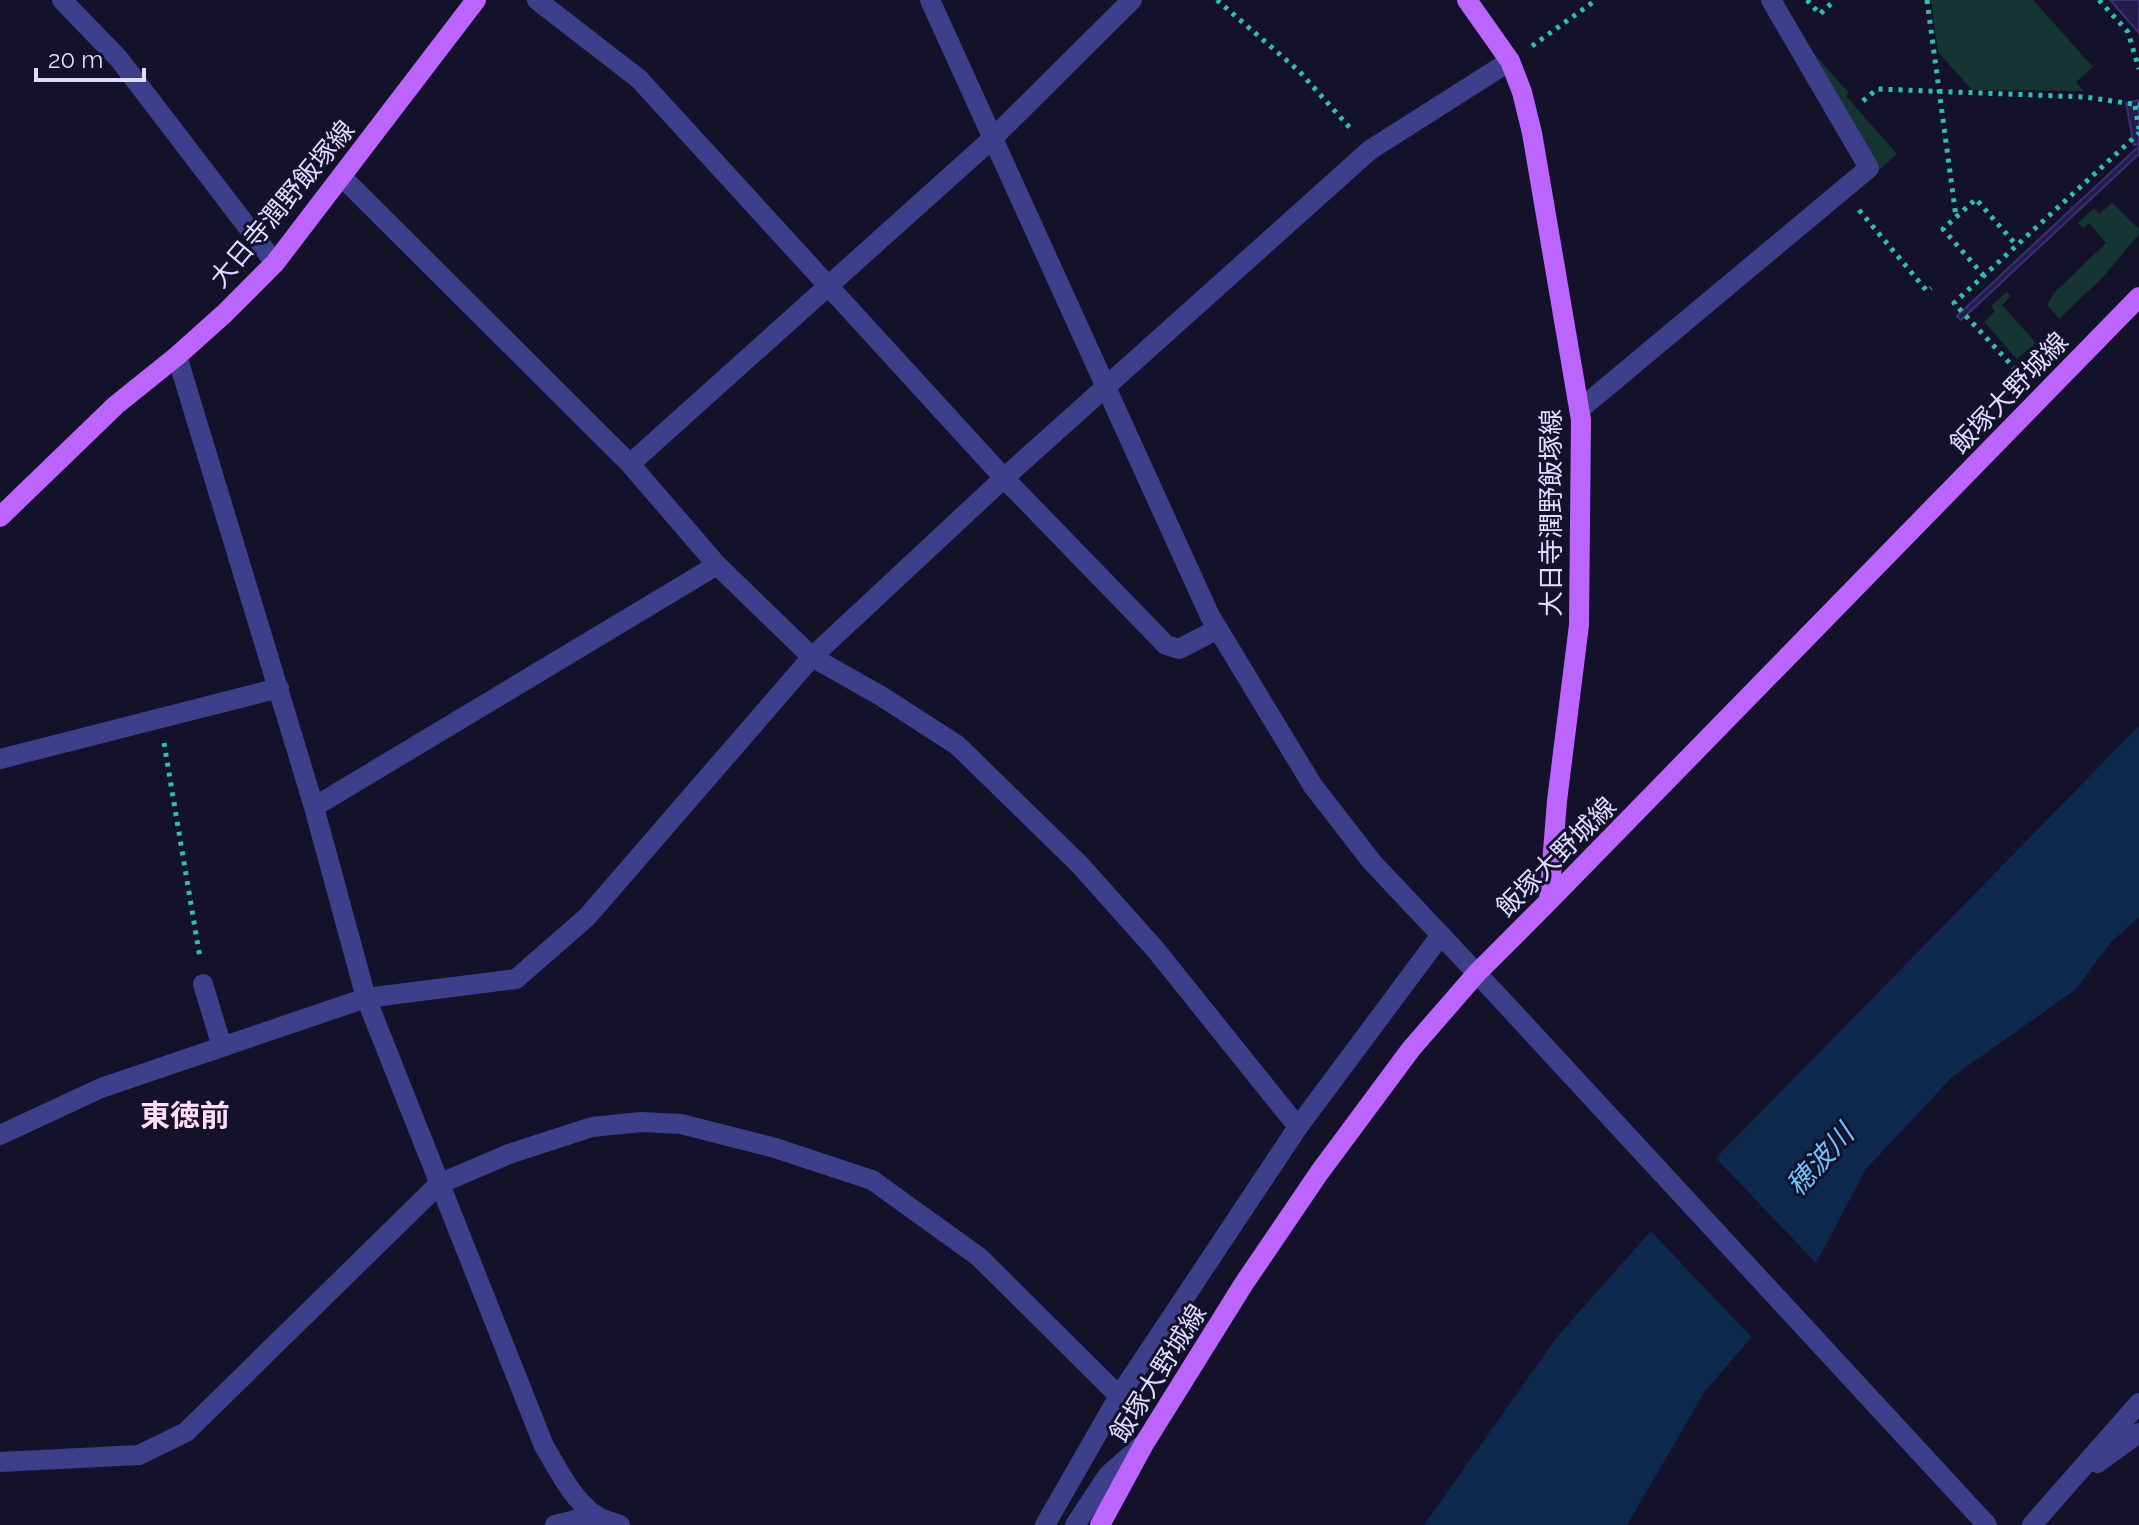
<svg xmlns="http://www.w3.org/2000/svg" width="2139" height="1525" font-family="Raleway,'Noto Sans JP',sans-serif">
	<rect width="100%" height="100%" fill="#14112b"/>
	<path fill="#143532" d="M1931,0H2033L2093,67L2076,82L2084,91L1972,90L1938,52Z
		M1809,48L1849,93L1846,96L1897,154L1879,170L1806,51Z
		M2112,203L2139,229V234L2103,277L2059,319L2048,306L2049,301L2054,293L2106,243L2089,223L2083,228L2078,223L2094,208L2099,214Z
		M2007,292L2011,296L2002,305L2036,343L2017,359L1984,322L1995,311L1991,306Z"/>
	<path fill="#0d294e" d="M2139,726V917L2111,942L2075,990L1952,1077L1866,1169L1816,1263L1705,1391L1627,1525H1424L1557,1337L1711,1163Z"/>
	<path fill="#14112b" d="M1713,1155L1819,1266L1754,1340L1648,1228Z"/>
	<path fill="#241d4c" stroke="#3a3078" stroke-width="2" d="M2110,0H2139V33Z
		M2139,100V144L2134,145L2126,103Z
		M2139,146V154L1961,320L1957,316Z"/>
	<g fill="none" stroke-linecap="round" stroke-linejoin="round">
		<path stroke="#32bdac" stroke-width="5" stroke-dasharray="4 6" stroke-linecap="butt" d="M1217,0L1299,71L1351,129
			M1807,0L1820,14L1835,0
			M1927,0L1956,217
			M2099,0L2128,32L2139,69
			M1532,46L1596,0
			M1863,101L1877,89L2085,97L2139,105
			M2135,106L2139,129
			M1859,210L1927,291L1931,288
			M1984,276L1943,229L1976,199L2017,246
			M2016,370L1954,303L2139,133
			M164,743L200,958"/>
		<path stroke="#3d3f8a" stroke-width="20" d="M62,0L119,59L275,263
			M537,0L639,79L1004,478L1166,645L1179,649L1218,629
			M342,177L630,464L717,565L812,657L881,696L957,745L1080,865L1155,949L1298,1127
			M177,356L314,807L366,998L544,1446C558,1469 572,1499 595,1515C602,1520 612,1522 620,1525
			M1579,410L1869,168L1771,0
			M630,464L993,138L1132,0
			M0,759L279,688
			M314,807L717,565
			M203,984L222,1047
			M0,1135L101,1088L366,998L516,979L587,917L812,657L1004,478L1370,150L1510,61
			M0,1462L139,1455L186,1432L439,1184L509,1154L592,1127L641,1122L681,1124L775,1148L872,1180L979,1257L1119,1396
			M2097,1463L2139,1433
			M555,1525L596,1515
			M1045,1525L1119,1396L1298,1127L1441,935
			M1075,1525L1108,1475L1141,1446
			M2032,1525L2139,1403"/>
		<path stroke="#3d3f8a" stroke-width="20" d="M930,0L1210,616L1313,786L1372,862L1501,999L1987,1525"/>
		<path stroke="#bb64fe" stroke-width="20" d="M1467,0L1510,61L1522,92L1532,133L1581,420L1579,625L1557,801L1549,901
			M0,517L116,405L177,356L224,314L275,263L476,0
			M1100,1525L1144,1444L1243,1285L1319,1173L1411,1049L1477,973L1549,901L2139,297"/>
	</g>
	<g text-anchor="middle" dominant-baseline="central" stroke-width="6" stroke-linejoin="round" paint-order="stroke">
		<g font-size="26" fill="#dedcff" stroke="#14112b">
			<text transform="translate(282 204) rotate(-50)">大日寺潤野飯塚線</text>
			<text transform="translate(2009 393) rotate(-46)">飯塚大野城線</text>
			<text transform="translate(1551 513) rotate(-90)">大日寺潤野飯塚線</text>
			<text transform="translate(1556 857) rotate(-45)">飯塚大野城線</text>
			<text transform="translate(1158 1373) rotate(-58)">飯塚大野城線</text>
		</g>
		<g font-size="28" font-style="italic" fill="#6bc2fe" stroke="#14112b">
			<text transform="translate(1820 1160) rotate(-48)">穂波川</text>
		</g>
		<g font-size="30" font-weight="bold" fill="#ffdef5" stroke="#14112b">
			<text x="185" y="1115">東徳前</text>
		</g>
	</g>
	<path d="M36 68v12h108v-12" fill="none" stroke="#dedcff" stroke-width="4"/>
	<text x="48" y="68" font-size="24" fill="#dedcff" stroke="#14112b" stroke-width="6" paint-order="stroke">20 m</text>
</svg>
